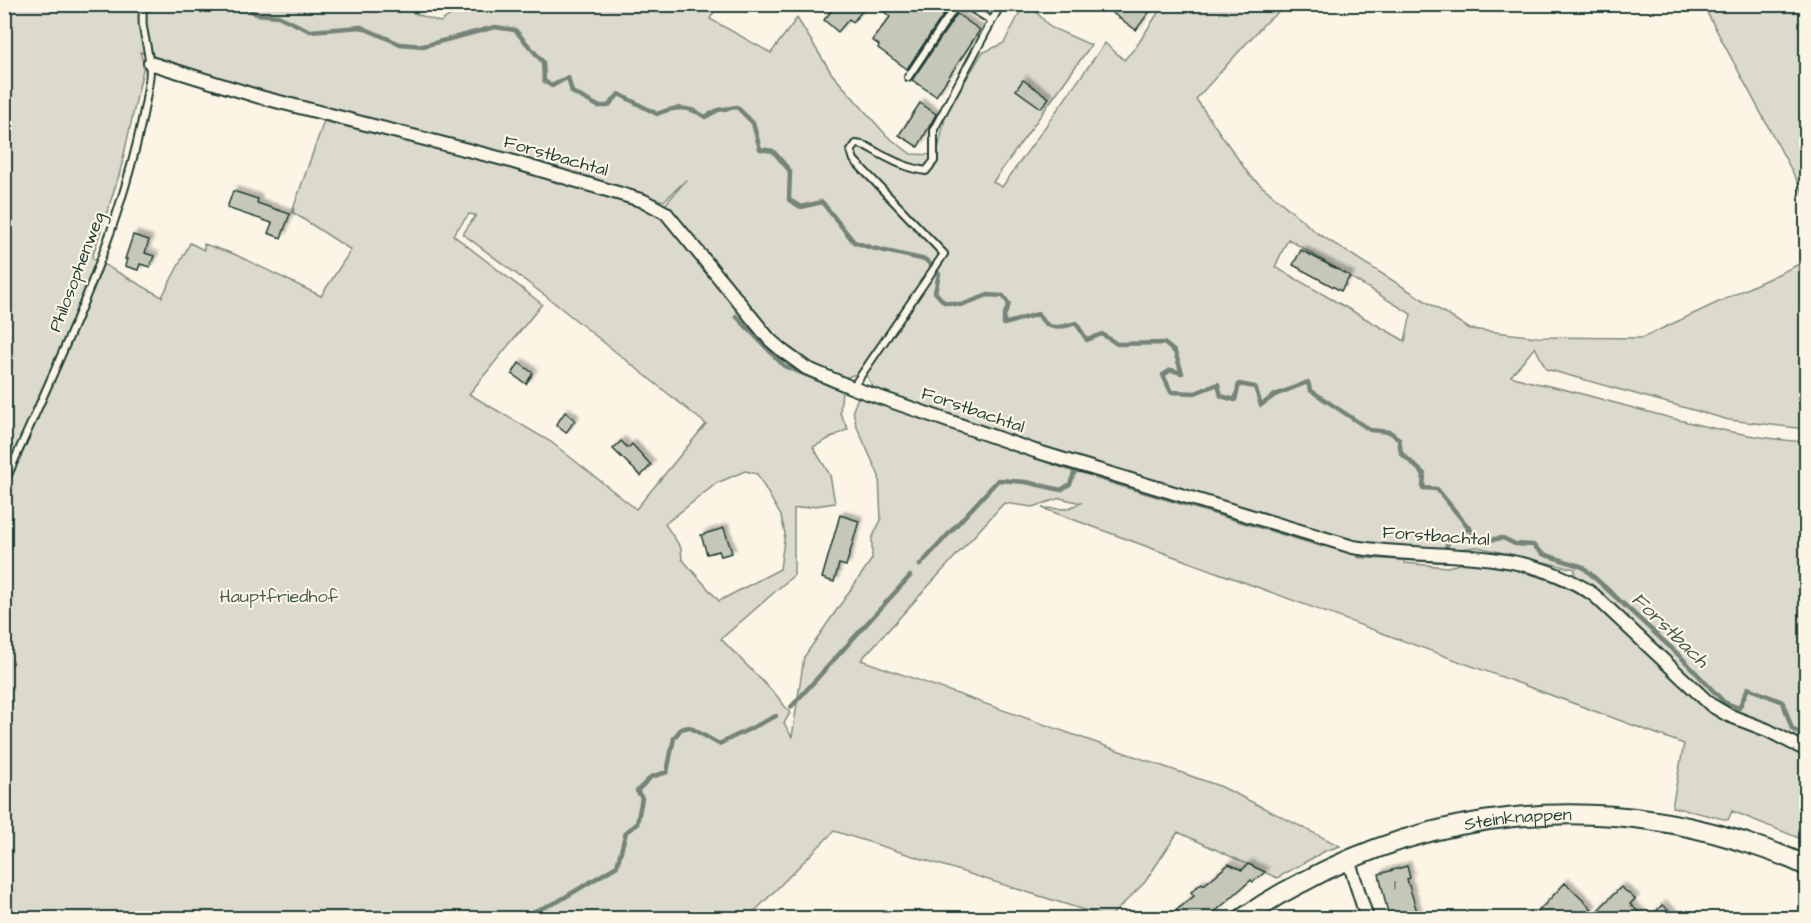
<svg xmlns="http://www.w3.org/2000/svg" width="1811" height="923" font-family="'Architects Daughter',sans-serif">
	<defs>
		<filter id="shadow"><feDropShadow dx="4" dy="-4" stdDeviation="1.5" flood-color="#0004"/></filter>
	</defs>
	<rect width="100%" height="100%" fill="#fcf5e5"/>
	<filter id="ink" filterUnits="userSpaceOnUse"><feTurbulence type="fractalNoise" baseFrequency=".0167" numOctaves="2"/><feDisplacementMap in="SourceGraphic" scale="12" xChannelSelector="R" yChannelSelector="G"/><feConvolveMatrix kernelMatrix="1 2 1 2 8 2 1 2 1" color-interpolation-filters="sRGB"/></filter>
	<g filter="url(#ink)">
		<path fill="#dcdacc" stroke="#7e8c80" stroke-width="1.5" fill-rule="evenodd" d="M396,4V7L440,22L452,14L456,5H718L710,19L771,53L797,18L832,74L887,136L911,154L937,155L946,113L982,53L1004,43L1024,5H1030L1050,27L1091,45L993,182L1002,187L1105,43L1124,60L1136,47L1163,5H1287L1264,24L1196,99L1250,176L1317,233L1470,329L1537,337L1642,338L1806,261V429L1729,420L1546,369L1535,347L1511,376C1534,384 1559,387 1582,394C1657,414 1729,437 1806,442V841L1732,811L1728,820L1672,807L1684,744L1042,508L1066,509L1081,503L1060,498L1033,507L1004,503L861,660L1222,787L1340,846L1325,851L1277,878L1178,832L1145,882L1109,918L834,831L748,918H5V5ZM140,52L256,89L664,201L687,179L658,213L507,166L324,121L292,212L351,250L321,296L234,254L204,244V250L190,243L162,297L92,258L120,172L144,65ZM469,214L476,215L463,234L547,297L706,424L636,509L551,442L469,394L542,304L453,235ZM1288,239L1411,314L1405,341L1275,267ZM812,363L845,378L864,371L874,389L858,397L853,410L856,425L879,476L881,520L872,538V559L804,657L792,737L784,723L790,713L777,696L721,639L794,575V509L835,503L830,475L813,447L848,429L840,413L842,389L812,378ZM745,471L757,474L781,516L785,533L780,569L719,601L682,559L681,548L665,524L717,483ZM1407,546L1440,551L1477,547L1575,569L1573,586L1478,560L1447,567L1405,563Z
			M1703,5H1806V199L1793,173Z"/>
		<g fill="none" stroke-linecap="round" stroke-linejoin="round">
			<path stroke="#758479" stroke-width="4.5" d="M243,4L256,14L278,16L310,31L361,27L400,44L423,46L495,27L515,30L543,62L544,81L552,86L568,77L572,92L598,106H608L619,94L657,114C674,107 689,105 705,117L718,110L737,107L753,123L760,149L773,151L790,171L789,200L801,207L822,202L854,242L872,248L926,260L939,274L935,292L944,302L961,305L988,295L1003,296L1009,304L1004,316V324L1038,314C1048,332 1059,328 1076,323L1087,340L1102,334L1117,344L1164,343L1175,352L1182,373L1171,370L1163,375L1171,392L1195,393L1218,384L1221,396L1235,400L1239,384L1255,387L1261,405L1275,395L1308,382L1310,390L1370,430L1390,432L1399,439L1401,453L1424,474L1423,488L1437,489L1473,533
				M736,316L784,366L843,390
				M1042,459L1075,471
				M1096,477L1322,545
				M1487,540L1503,538L1515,544L1533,545L1543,554L1583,567L1681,657L1724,702L1739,708L1748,688L1783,702L1792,729L1806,737
				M1446,547L1449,541L1470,528
				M1359,556L1443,561
				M920,565L998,480L1026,482L1061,490L1070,484L1075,471H1078
				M791,707L910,576
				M517,918L557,902L617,866L626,832L637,824L642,798L637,791L651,777L667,772L674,738L681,729L689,727L719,744L776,716"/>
		</g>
		<path fill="#c5c7b9" stroke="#1f3d34" stroke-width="1.5" filter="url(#shadow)" d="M837,4H868L853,22L849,19L838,32L824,20Z
			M876,4H943L948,8L907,69L878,48L879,45L872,40L890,17Z
			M1100,4H1141L1150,11L1136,30Z
			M957,14L980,30L936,96L912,80Z
			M1023,80L1049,98L1041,108L1016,90Z
			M920,103L936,114L918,147L899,135Z
			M233,191L258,199L257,203L290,214L281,238L268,233L272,223L227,208Z
			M133,235L149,240L145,253L154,256L150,267L140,264L138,270L125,266L127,259H125Z
			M1301,250L1350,276L1341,291L1293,265Z
			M519,363L533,373L526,384L512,374Z
			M565,412L575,420L566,433L556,425Z
			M621,441L628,448L632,444L651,465L641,476L613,449Z
			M840,515L859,521L846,566L839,564L834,582L822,578Z
			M724,528L732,553L721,556L719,551L707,554L701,535Z
			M1229,864L1242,870L1248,864L1265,872L1253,882L1251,880L1208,918H1167L1194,896L1191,892L1202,883L1204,885Z
			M1407,866L1410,878L1407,879L1419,918H1389L1379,874Z
			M1565,883L1592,909L1583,918H1532Z
			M1621,887L1635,899L1630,904L1645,918H1607L1598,910Z
			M1662,905L1678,918H1650Z"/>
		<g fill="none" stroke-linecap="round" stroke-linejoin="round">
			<g stroke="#1f3d34" stroke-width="10">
				<path id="lane" d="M964,4L992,21
					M908,77L957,4
					M853,387L944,254L854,160L851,151L856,144C870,145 874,152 886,157C899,164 912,169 926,171L934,161V129L1001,4
					M4,484C61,354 128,223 149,81C152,63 146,46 143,27C142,20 143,12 143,4"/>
			</g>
			<g stroke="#1f3d34" stroke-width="16">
				<path id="street" d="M150,63L260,97L507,160L644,201L666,213L770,340L784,352L806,368L853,388L1035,451L1353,547C1434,561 1521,544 1594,595L1711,705L1728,715L1767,730L1806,750
					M1348,859L1367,918"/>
			</g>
			<g stroke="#1f3d34" stroke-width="22">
				<g id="secondary">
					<path id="s1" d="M1243,918C1261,905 1281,893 1301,883C1434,810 1590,795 1734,839C1758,847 1784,854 1806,866"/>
				</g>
			</g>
			<use href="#lane" stroke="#fcf5e5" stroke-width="6"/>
			<use href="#street" stroke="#fcf5e5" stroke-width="12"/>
			<use href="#secondary" stroke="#fcf5e5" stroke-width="18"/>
		</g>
	</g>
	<g text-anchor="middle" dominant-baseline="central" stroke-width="4.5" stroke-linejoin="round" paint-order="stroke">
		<g font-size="15" fill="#486055">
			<text x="1395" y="885">1</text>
		</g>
		<g font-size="18" fill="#1f3d34" stroke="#fcf5e5">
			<text transform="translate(556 156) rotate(16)">Forstbachtal</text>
			<text transform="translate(77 272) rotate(-69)">Philosophenweg</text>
			<text transform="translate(973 410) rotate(19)">Forstbachtal</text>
			<text transform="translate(1436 536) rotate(4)">Forstbachtal</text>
			<text stroke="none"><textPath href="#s1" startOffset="296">Steinknappen</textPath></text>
		</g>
		<g font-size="18" fill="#455c52" stroke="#fcf5e5">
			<text x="279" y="596">Hauptfriedhof</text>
		</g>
		<g font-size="20" font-style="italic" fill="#435a51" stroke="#fcf5e5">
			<text transform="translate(1670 630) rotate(44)">Forstbach</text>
		</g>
	</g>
	<rect width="1811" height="923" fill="none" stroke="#fcf5e5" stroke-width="24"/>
	<rect x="12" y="12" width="1787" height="899" fill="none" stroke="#1f3d34" stroke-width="2" filter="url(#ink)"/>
</svg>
